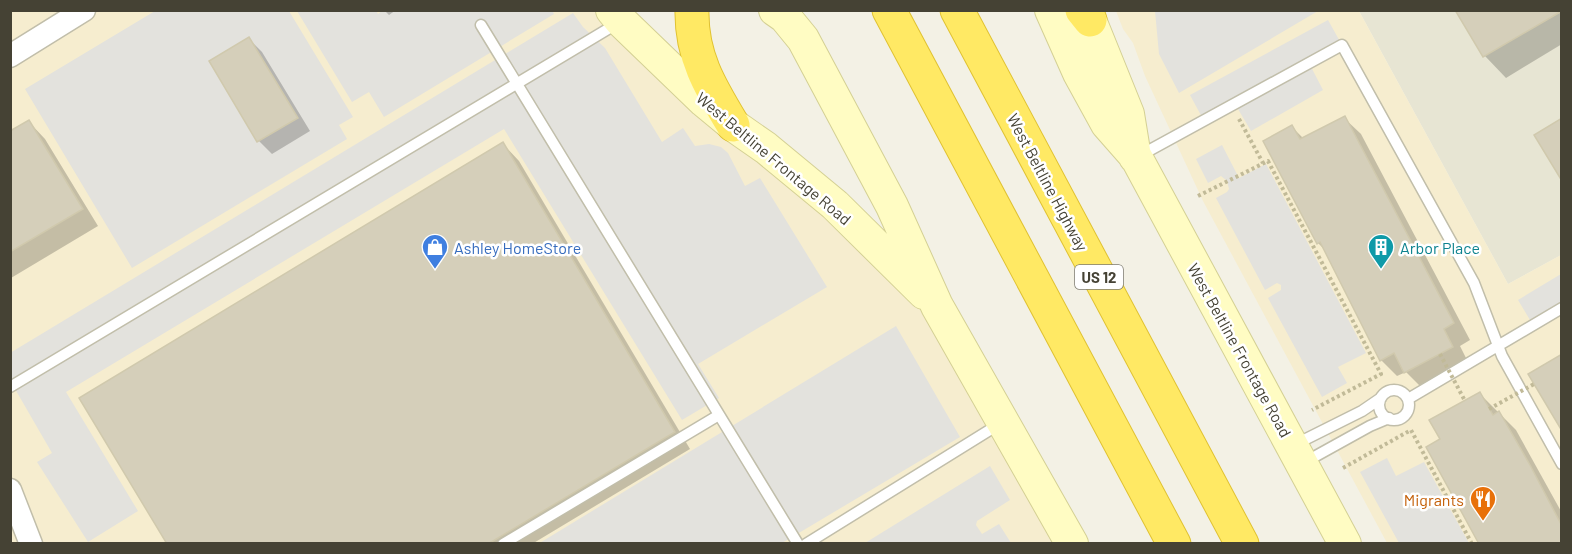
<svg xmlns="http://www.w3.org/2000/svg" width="1572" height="554" font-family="Barlow,sans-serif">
	<rect width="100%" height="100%" fill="#f3f1e5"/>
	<path fill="#e7e5d3" d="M1359,11H1561V255L1508,284Z"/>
	<path fill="#f6edcf" d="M10,11H612L937,306L1072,543H11Z
		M1116,11H1359L1508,284L1561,255V543H1387L1203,201L1145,76L1133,43L1123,29Z"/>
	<path fill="#e3e2dd" d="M376,10L378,14L383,10H552L554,14L384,117L369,92L352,102L297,11Z
		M155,11H289L353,117L339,125L347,139L132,268L25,89Z
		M1155,11V10L1318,11L1179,93L1159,54Z
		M573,13L583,27L605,48L662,142L683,128L695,146L709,144L721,147L728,153L745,186L760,178L827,287L698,364L719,398L682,420L504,129L66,392L138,511L88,542L37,462L52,453L11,382L10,353Z
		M1328,20L1342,45L1309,63L1323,90L1251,131L1235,104L1204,121L1190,95Z
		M1222,145L1239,178L1266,164L1366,353L1338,367L1347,383L1322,397L1268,298L1281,290V285L1277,283L1265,290L1216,198L1227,192L1229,189L1227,181L1221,176L1208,183L1196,159Z
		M1561,274V313L1533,325L1518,300Z
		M896,326L960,437L782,543L538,544Z
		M1387,458L1396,476L1424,462L1469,543H1399L1360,472Z
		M990,466L1010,500L977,521L976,525L982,534L999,524L1011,543H865Z"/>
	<path fill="#0003" d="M384,10H396L389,15Z
		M1562,10V44L1506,78L1485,56L1457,11Z
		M249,39L262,52L310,131L272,154L259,141Z
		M1344,118L1361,134L1470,340L1460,346L1469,364L1422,388L1406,372L1397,376L1381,360L1325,250L1318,243L1292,127L1304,139Z
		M29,122L45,139L98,226L11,278L10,133Z
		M503,144L519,161L690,449L532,544H169Z
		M1480,394L1516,430L1562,513V544L1442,440Z"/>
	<path fill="#d5cfba" stroke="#d0c9ad" stroke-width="1.5" d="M1455,10H1562V11L1483,57Z
		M249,37L298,118L257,142L209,61Z
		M1345,116L1454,323L1444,329L1453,347L1404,373L1394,353L1380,361L1320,242L1317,244L1263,141L1292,125L1300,139Z
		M1562,118V181L1534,135Z
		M29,120L83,209L10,252V131Z
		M503,142L675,432L488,544H167L79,398Z
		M1562,354V431L1528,374Z
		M1480,392L1493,415L1499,411L1530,465L1562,526V544H1479L1426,447L1440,439L1429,420Z"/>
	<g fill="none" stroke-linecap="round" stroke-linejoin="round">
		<g stroke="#c1beaa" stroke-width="13">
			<path id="lane" d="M481,25L798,544
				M1139,156L1342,45L1474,283L1502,356L1562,464
				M10,387L618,23
				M1379 405a15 15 0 1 1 30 0a15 15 0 1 1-30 0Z
				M1408,399L1562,308
				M1294,445L1362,411L1381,398
				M1305,462L1370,426L1389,418
				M503,544L719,415
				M806,544L1001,423"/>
		</g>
		<g stroke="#c1beaa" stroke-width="25">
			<path id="street" d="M10,56L84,10
				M10,490L31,544"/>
		</g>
		<g stroke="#d4d094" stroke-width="34">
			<path id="secondary" d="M612,10L621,21L704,101L733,125L766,148L835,205L924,293
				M775,10L785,17L803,39L892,206L937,306L1072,544
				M1051,10L1079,73L1107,124L1136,157L1345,544
				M1086,10L1128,114L1135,157"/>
		</g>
		<g stroke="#e0c232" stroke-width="35">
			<path id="highway" d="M692,10C691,56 710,87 733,125
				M889,10L1174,544
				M957,10L1242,544
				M1082,10L1090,20"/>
		</g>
		<path stroke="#c1ba98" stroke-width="4" stroke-dasharray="3 3" stroke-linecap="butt" d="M1239,119L1263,163
			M1198,196L1268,161L1381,374L1312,410
			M1343,468L1411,430L1472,544"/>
		<use href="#lane" stroke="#fff" stroke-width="10"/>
		<use href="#street" stroke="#fff" stroke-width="22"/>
		<use href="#secondary" stroke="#fffcc3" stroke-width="32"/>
		<use href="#highway" stroke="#ffe964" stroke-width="33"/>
		<path stroke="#c1ba98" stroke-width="4" stroke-dasharray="3 3" stroke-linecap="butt" d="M1440,354L1465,401
			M1489,409L1534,384"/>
	</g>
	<defs>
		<g id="shop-pin" transform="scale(1.35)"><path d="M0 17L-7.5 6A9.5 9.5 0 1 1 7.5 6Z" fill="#3f7fe0" stroke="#fff"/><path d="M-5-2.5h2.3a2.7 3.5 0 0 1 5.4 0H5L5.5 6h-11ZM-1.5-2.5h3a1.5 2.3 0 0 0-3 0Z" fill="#fff"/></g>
		<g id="building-pin" transform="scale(1.35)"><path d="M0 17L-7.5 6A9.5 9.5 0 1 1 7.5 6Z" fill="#0f9aa8" stroke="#fff"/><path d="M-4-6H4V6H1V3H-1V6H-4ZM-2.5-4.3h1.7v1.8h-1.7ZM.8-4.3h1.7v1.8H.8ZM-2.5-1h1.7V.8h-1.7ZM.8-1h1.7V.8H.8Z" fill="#fff"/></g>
		<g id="restaurant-pin" transform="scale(1.35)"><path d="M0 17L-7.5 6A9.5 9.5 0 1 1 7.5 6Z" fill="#e8710a" stroke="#fff"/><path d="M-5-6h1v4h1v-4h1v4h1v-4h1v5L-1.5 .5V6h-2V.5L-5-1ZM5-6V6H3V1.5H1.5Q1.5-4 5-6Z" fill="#fff"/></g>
	</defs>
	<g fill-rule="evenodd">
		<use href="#shop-pin" x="435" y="247"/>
		<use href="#building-pin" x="1381" y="247"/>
		<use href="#restaurant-pin" x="1483" y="499"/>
	</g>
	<g text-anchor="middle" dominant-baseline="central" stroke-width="5" stroke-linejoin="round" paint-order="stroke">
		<rect fill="#fff" stroke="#7d7b71" stroke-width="1.5" x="1075" y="265" width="48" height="24" rx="4.5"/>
		<g font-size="15" font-weight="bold" fill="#454234">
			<text x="1099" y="277">US 12</text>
		</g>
		<g font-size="16" fill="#454234" stroke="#fff">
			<text transform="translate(774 158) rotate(40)">West Beltline Frontage Road</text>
			<text transform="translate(1048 182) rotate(62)">West Beltline Highway</text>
			<text transform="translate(1240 350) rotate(61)">West Beltline Frontage Road</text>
		</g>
		<g font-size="16" fill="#366cbe" stroke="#fff" text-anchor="start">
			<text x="454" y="247">Ashley HomeStore</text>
		</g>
		<g font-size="16" fill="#0d838f" stroke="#fff" text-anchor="start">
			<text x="1400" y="247">Arbor Place</text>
		</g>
		<g font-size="16" fill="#c56008" stroke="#fff" text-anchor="end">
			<text x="1464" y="499">Migrants</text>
		</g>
	</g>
	<rect width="1572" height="554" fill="none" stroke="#454234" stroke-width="24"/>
</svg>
